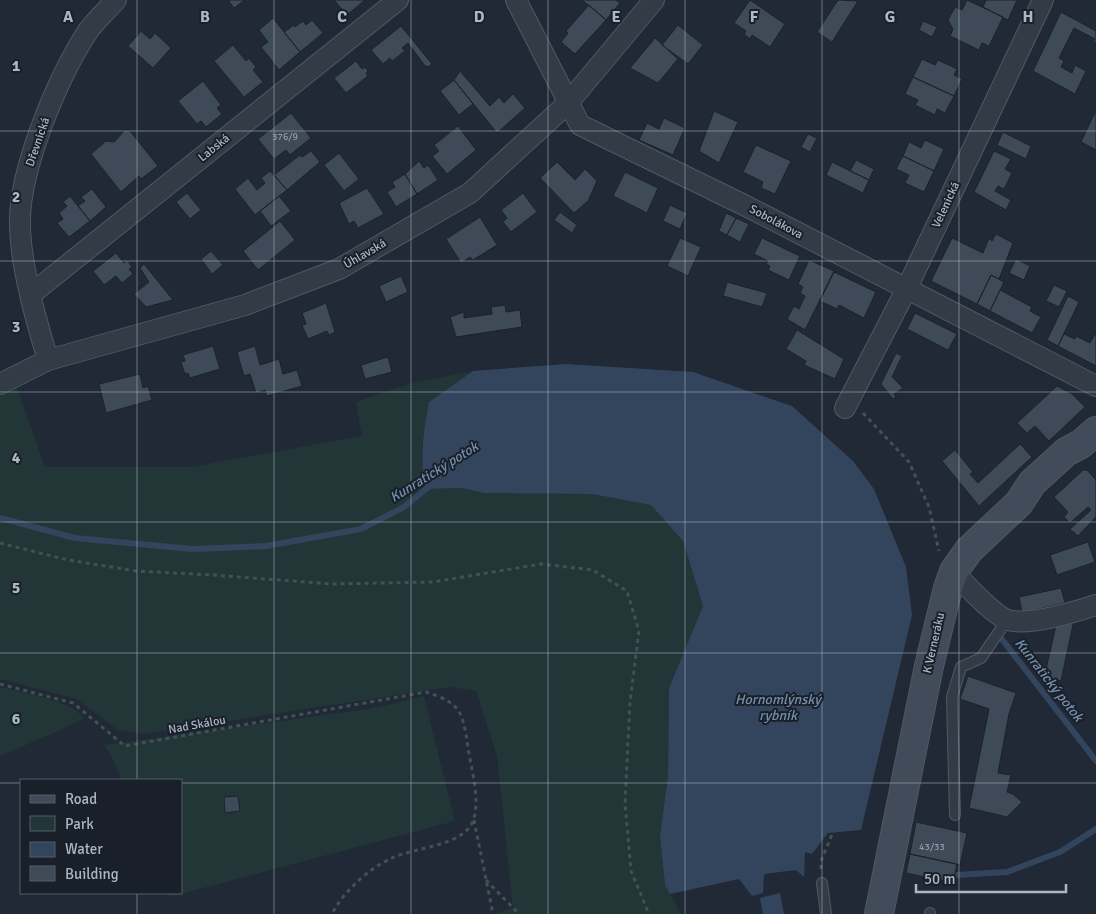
<svg xmlns="http://www.w3.org/2000/svg" width="1096" height="914" font-family="Signika,sans-serif">
	<rect width="100%" height="100%" fill="#202935"/>
	<path fill="#223637" d="M473,371L429,402C423,433 419,457 426,489L462,488L483,493L592,494L652,505L683,541L703,606L669,688L668,776L660,836L665,885L681,914H494L513,908L497,756L476,691L450,687L144,734L118,730L76,699L0,679V396L17,388L45,467H191L362,436L356,402L409,384Z
		M0,687C23,693 69,699 84,718L61,730L0,756Z
		M424,696L455,821L170,897L169,893H181V780H122L111,755L104,745L369,709Z"/>
	<path fill="#33455d" d="M566,364L693,372L792,406L853,461L874,489L906,567L912,615L861,830L828,833L812,854L805,852L804,877L796,870L764,874L763,893L752,896L739,879L670,894L665,885L660,836L668,776L669,688L703,606L683,541L651,505L592,494L483,493L462,488L425,489C420,458 423,432 429,402L473,371Z
		M780,893L784,914H763L760,898Z"/>
	<g fill="none" stroke-linecap="round" stroke-linejoin="round">
		<path stroke="#33455d" stroke-width="6" d="M0,518L75,538L192,549L266,546L361,529L404,507L431,485
			M1001,638L1096,761
			M957,875L1007,872L1060,852L1096,829"/>
	</g>
	<path fill="#3e4a58" stroke="#1a222c" d="M228,0H245L234,8Z
		M334,0H365L347,15Z
		M582,0H616L620,3L606,20Z
		M750,0L785,24L770,47L752,35L750,39L744,34L746,31L734,23Z
		M838,0L858,1L832,42L817,32Z
		M967,0L1003,17L989,46L982,43L979,50L950,36L953,29L948,20L955,7L962,10Z
		M986,0H1017L1008,20L983,7Z
		M589,5L606,20L575,54L561,42L568,33L566,31Z
		M1061,12L1096,31V44L1093,42L1095,39L1074,28L1059,58L1064,61L1061,67L1072,73L1075,65L1086,71L1075,94L1033,71Z
		M273,18L300,52L279,70L261,47L268,42L259,30Z
		M312,20L323,33L300,52L284,32L294,25L295,27L303,21L306,25Z
		M923,21L937,27L932,37L919,30Z
		M678,25L703,45L688,64L662,45Z
		M401,26L432,64L428,67L425,66L408,43L402,48L405,51L392,61L390,58L383,64L371,50Z
		M141,31L150,39L155,33L171,48L153,68L128,46Z
		M655,38L678,59L658,83L630,68Z
		M233,45L246,61L249,58L256,67L253,70L263,82L244,97L214,61Z
		M922,59L935,65L938,60L957,69L954,75L962,79L954,96L913,77Z
		M356,61L362,69L365,67L368,71L366,73L368,76L346,93L334,78Z
		M460,71L490,106L499,97L504,103L513,94L525,108L497,133L454,80Z
		M913,77L954,96L945,113L937,109L935,115L915,105L918,100L905,94Z
		M454,80L473,104L459,115L440,91Z
		M203,81L221,105L217,108L222,114L206,127L201,121L197,124L178,101Z
		M1096,110V150L1081,142Z
		M714,111L738,122L719,163L699,151Z
		M291,113L311,138L290,155L286,150L274,159L258,139Z
		M664,118L685,128L673,155L639,140L647,123L659,129Z
		M458,126L476,150L447,174L432,156L439,151L434,145Z
		M125,130L130,131L158,166L141,179L139,176L121,192L91,154L106,141L114,142Z
		M1003,132L1031,146L1026,159L997,145Z
		M808,134L817,138L810,152L801,147Z
		M925,140L944,149L934,171L903,156L909,142L921,148Z
		M756,145L791,161L775,194L761,188L763,182L743,172Z
		M311,151L320,162L287,190L274,175L300,155L302,157Z
		M994,151L1011,159L1005,169L1012,173L1004,189L998,186L995,191L1011,200L1006,210L974,192Z
		M339,153L359,179L344,191L324,165Z
		M903,156L934,171L924,192L905,183L909,175L896,169Z
		M856,160L874,169L869,180L850,171Z
		M419,161L424,168L428,165L438,180L417,194L405,174Z
		M557,162L575,180L585,169L597,181L588,201L574,213L540,178Z
		M832,162L869,180L863,193L826,175Z
		M270,171L287,190L255,215L235,189L248,178L257,190L265,183L261,178Z
		M625,172L658,188L647,213L613,196Z
		M405,174L417,194L396,207L387,192L395,187L392,182Z
		M367,188L384,214L358,228L354,221L349,224L339,203Z
		M92,189L106,207L90,221L78,206L85,201L81,197Z
		M187,193L201,210L190,219L176,202Z
		M523,193L537,212L511,232L503,222L507,218L501,210Z
		M70,196L90,221L69,237L57,223L63,219L59,213L67,206L63,202Z
		M279,196L291,211L271,226L260,211Z
		M670,205L687,213L680,229L663,221Z
		M560,212L577,225L572,233L554,220Z
		M726,213L736,218L727,235L719,231Z
		M480,217L497,245L473,260L470,257L461,263L446,239Z
		M736,218L749,224L740,242L727,235Z
		M280,221L295,240L258,270L243,251Z
		M996,234L1013,243L999,279L991,275L977,304L931,281L952,238L983,253L989,238L992,241Z
		M680,238L701,247L688,276L667,266Z
		M762,238L800,256L789,280L768,270L770,266L766,264L768,261L754,254Z
		M211,251L223,265L212,274L201,259Z
		M116,253L124,263L127,260L132,267L129,269L133,274L122,283L116,276L104,285L93,271Z
		M1016,259L1030,266L1024,280L1009,273Z
		M809,260L834,271L805,330L787,319L794,306L799,309L805,296L800,293L803,287L798,284Z
		M144,264L173,300L146,307L134,294L149,282L140,268Z
		M834,272L876,292L864,318L839,305L837,309L820,301Z
		M991,275L1004,282L990,311L977,304Z
		M401,276L408,292L386,302L379,286Z
		M727,282L767,293L762,307L723,296Z
		M1054,285L1067,291L1059,307L1046,301Z
		M1000,290L1032,307L1030,311L1041,317L1032,333L990,311Z
		M1068,296L1079,302L1058,346L1047,340Z
		M326,303L335,332L329,335L327,331L308,339L302,325L306,324L302,313Z
		M505,305L506,312L520,310L522,327L456,337L450,317L464,312V318L492,314L491,307Z
		M915,313L957,334L948,350L907,329Z
		M797,330L844,359L835,379L804,365L806,361L786,349Z
		M1096,332V366L1058,346L1064,334L1075,339L1076,336L1090,343Z
		M213,346L220,369L190,378L188,373L185,374L181,362L185,361L183,355Z
		M255,346L260,365L279,359L283,374L297,370L302,386L267,396L265,390L256,393L250,374L244,376L237,352Z
		M896,353L902,356L892,377L903,388L894,394L896,397L893,399L881,384Z
		M388,357L392,372L365,379L361,365Z
		M140,374L143,388L148,386L152,400L106,413L99,384Z
		M1057,386L1072,394L1085,407L1049,441L1035,426L1027,433L1017,423Z
		M1020,444L1032,457L979,506L942,461L955,450L973,472L970,474L978,483Z
		M1083,470H1087L1096,480V517L1078,536L1070,529L1091,510L1088,507L1070,523L1064,517L1068,512L1054,497Z
		M1088,542L1095,562L1057,575L1050,555Z
		M1061,588L1065,603L1022,613L1019,597Z
		M1074,620L1061,681L1044,678L1057,621Z
		M968,676L1016,693L1009,714L998,773L1011,775L1007,792L1013,794L1022,802L1007,817L969,808L989,709L960,699Z
		M238,796L240,811L225,813L224,797Z
		M916,822L967,833L960,865L910,854Z
		M910,854L957,864L953,883L906,873Z"/>
	<g fill="none" stroke-linecap="round" stroke-linejoin="round">
		<g stroke="#505964" stroke-width="12">
			<path id="lane" d="M955,815L952,697L961,667L981,658L1007,620
				M822,883L826,914
				M930,914V913"/>
		</g>
		<g stroke="#505964" stroke-width="22">
			<path id="street" d="M516,0L580,125L746,206L1096,386
				M30,295L398,0
				M48,360C36,320 21,268 20,226C18,171 58,77 88,31C96,20 107,10 116,0
				M0,384L48,360L245,305L339,269L470,193L568,103L654,0
				M845,408L906,290L1043,0
				M954,571C962,582 996,617 1008,620C1029,626 1075,612 1096,605"/>
		</g>
		<g stroke="#505964" stroke-width="30">
			<path id="secondary" d="M879,914L929,666L948,588L954,571L969,550L1019,503L1032,483L1066,452L1081,444L1096,431"/>
		</g>
		<path stroke="#3f5254" stroke-width="3" stroke-dasharray="4 4" stroke-linecap="butt" d="M863,413L909,462L929,507L939,551
			M0,543L68,560L136,571L212,575L332,584L433,582L541,564L593,570L627,591L639,631L630,702L625,803L631,871L649,914
			M0,684L73,703L125,746L426,692C462,704 462,711 468,747C471,769 480,796 474,818C467,846 415,847 392,858C369,868 343,892 332,914
			M474,820L493,914
			M821,869V861L833,832
			M486,880L519,914"/>
		<use href="#lane" stroke="#333b46" stroke-width="10"/>
		<use href="#street" stroke="#333b46" stroke-width="20"/>
		<use href="#secondary" stroke="#414b59" stroke-width="28"/>
	</g>
	<path fill="none" stroke="#adb6c3" stroke-width="1" stroke-opacity="0.55" d="M137,0V780M274,0V914M411,0V914M548,0V914M685,0V914M822,0V914M959,0V914M0,131H1096M0,261H1096M0,392H1096M0,522H1096M0,653H1096M0,783H21M181,783H1096M137,893V914"/>
	<g text-anchor="middle" dominant-baseline="central" stroke-width="4" stroke-linejoin="round" paint-order="stroke">
		<g font-size="10" fill="#919ba8">
			<text x="285" y="137">376/9</text>
			<text x="932" y="847">43/33</text>
		</g>
		<g font-size="12" fill="#adb6c3" stroke="#19202a">
			<text transform="translate(38 142) rotate(-71)">Dřevnická</text>
			<text transform="translate(214 148) rotate(-39)">Labská</text>
			<text transform="translate(946 205) rotate(-65)">Velenická</text>
			<text transform="translate(776 222) rotate(28)">Sobolákova</text>
			<text transform="translate(365 254) rotate(-30)">Úhlavská</text>
			<text transform="translate(934 643) rotate(-77)">K Verneráku</text>
			<text transform="translate(197 725) rotate(-10)">Nad Skálou</text>
		</g>
		<g font-size="14" font-style="italic" fill="#758eab" stroke="#19202a">
			<text transform="translate(434 472) rotate(-32)">Kunratický potok</text>
			<text transform="translate(1049 680) rotate(52)">Kunratický potok</text>
			<text x="778" y="699">Hornomlýnský<tspan x="778" dy="16">rybník</tspan></text>
		</g>
	</g>
	<g font-size="16" text-anchor="middle" font-weight="bold" fill="#adb6c3" stroke="#19202a" stroke-width="4" stroke-linejoin="round" paint-order="stroke">
		<text x="68" y="22">A</text>
		<text x="205" y="22">B</text>
		<text x="342" y="22">C</text>
		<text x="479" y="22">D</text>
		<text x="616" y="22">E</text>
		<text x="754" y="22">F</text>
		<text x="890" y="22">G</text>
		<text x="1028" y="22">H</text>
		<text x="16" y="71">1</text>
		<text x="16" y="202">2</text>
		<text x="16" y="332">3</text>
		<text x="16" y="463">4</text>
		<text x="16" y="593">5</text>
		<text x="16" y="724">6</text>
	</g>
	<rect x="20" y="779" width="162" height="115" fill="#19202a" stroke="#545c67"/>
	<rect x="30" y="795" width="25" height="8" fill="#414b59" stroke="#545c67"/>
	<text x="65" y="804" font-size="15" fill="#adb6c3">Road</text>
	<rect x="30" y="816" width="25" height="15" fill="#223637" stroke="#545c67"/>
	<text x="65" y="829" font-size="15" fill="#adb6c3">Park</text>
	<rect x="30" y="842" width="25" height="15" fill="#33455d" stroke="#545c67"/>
	<text x="65" y="854" font-size="15" fill="#adb6c3">Water</text>
	<rect x="30" y="866" width="25" height="15" fill="#3e4a58" stroke="#545c67"/>
	<text x="65" y="879" font-size="15" fill="#adb6c3">Building</text>
	<path d="M916 884v8h150v-8" fill="none" stroke="#adb6c3" stroke-width="2.5"/>
	<text x="924" y="884" font-size="15" fill="#adb6c3" stroke="#19202a" stroke-width="4" paint-order="stroke">50 m</text>
</svg>
